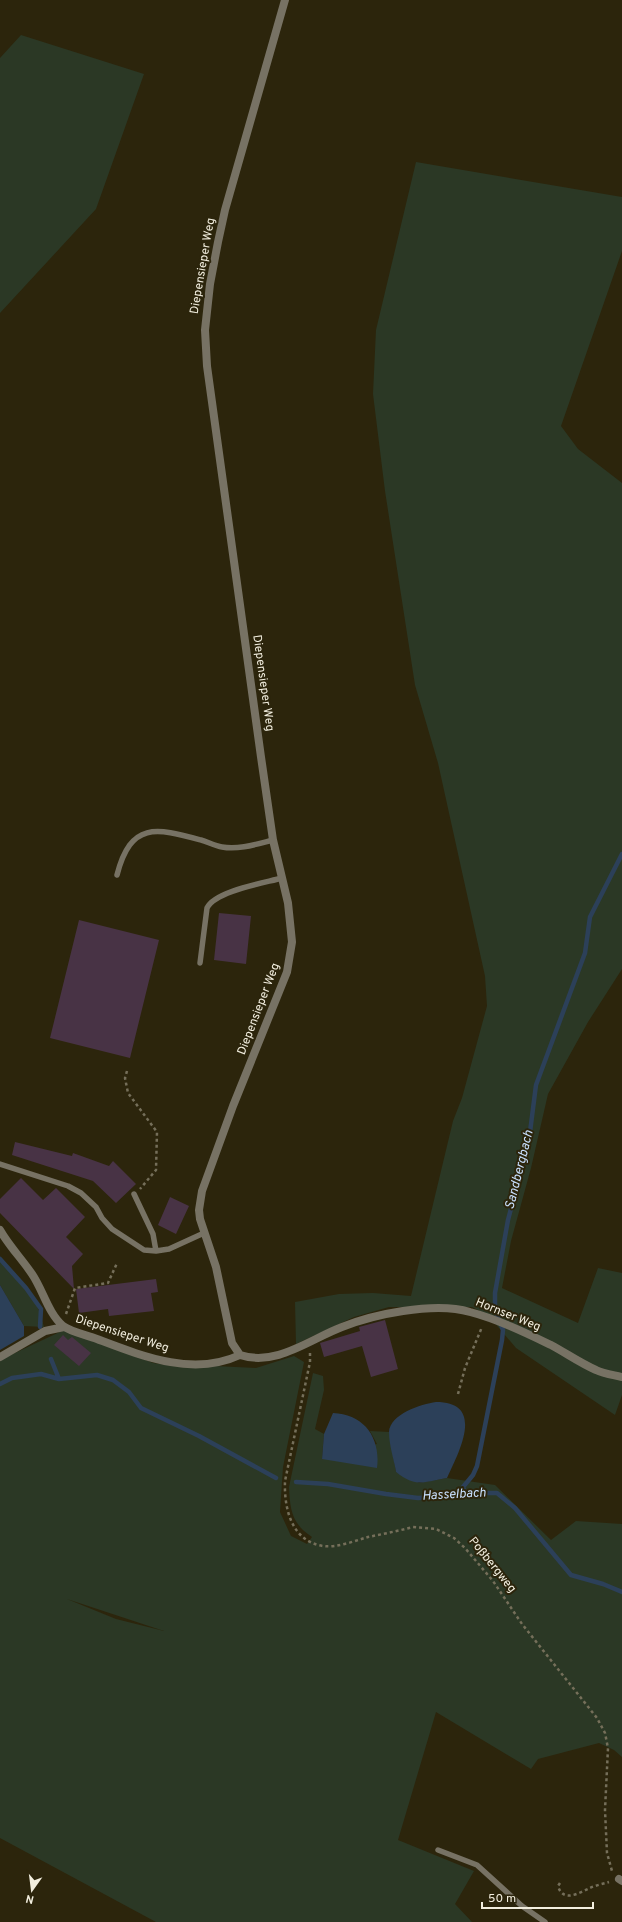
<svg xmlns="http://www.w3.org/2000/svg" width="622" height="1922" font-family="Overpass,sans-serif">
	<rect width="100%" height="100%" fill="#2c250c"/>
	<path fill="#2b3825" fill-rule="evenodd" d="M21,35L144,74L96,209L0,313V58Z
		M416,162L622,197V251L561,426L578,449L622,483V969L588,1022L548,1094L531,1168L511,1241L502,1288L578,1323L598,1268L622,1273V1395L615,1415L516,1348L488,1315L472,1307H389L354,1317L296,1344L295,1302L339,1294L373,1293L411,1296L453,1121L462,1098L487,1006L485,976L438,763L415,685L385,491L373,394L376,330Z
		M0,1259C23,1282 36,1294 44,1327L24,1326L0,1285Z
		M64,1330L75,1332L153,1363L188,1368L215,1366L256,1368L294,1356L304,1362L283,1467L280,1512L291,1536L307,1544L312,1537C292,1524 290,1510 289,1487L313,1373L323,1376L324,1390L315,1429L324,1434L322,1459L377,1444L370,1431L389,1432L396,1472L419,1483L447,1478L495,1485L551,1540L576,1521L622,1524V1757L614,1750L599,1743L538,1759L531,1769L436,1712L398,1840L474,1871L455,1904L472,1922H156L0,1838V1360ZM67,1599L164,1631L116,1619Z"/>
	<path fill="#2c4059" d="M0,1285L24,1326V1336L0,1350Z
		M436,1402C486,1402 459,1452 447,1478C424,1482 416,1488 396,1472C394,1460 389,1445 389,1432C390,1414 421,1404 436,1402Z
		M333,1413C364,1414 381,1438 377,1468L322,1459L324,1434Z"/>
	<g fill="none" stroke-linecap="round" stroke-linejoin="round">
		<path stroke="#2c4059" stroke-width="4.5" d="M0,1259L26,1288L41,1309L40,1327
			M51,1359L59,1379L97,1375L113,1380L129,1392L141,1408L199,1436L276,1478
			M0,1384L12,1378L41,1374L59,1379
			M296,1482L328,1484L386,1494L418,1498L453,1496L465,1493H497L515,1508L571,1575L603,1584L622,1592
			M465,1493L463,1487L473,1475L477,1466L502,1340L503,1330L495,1308V1293L508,1220L529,1140L536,1085L585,953L590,917L622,854"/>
	</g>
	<path fill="#483345" d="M219,913L251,916L246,964L214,960Z
		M79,920L159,940L130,1058L50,1038Z
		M15,1142L72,1156L73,1153L109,1166L113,1161L136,1184L116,1203L93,1181L12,1155Z
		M21,1178L43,1200L56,1188L85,1217L66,1237L83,1254L72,1266L74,1289L0,1213V1199Z
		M170,1197L189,1206L176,1234L158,1225Z
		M156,1279L158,1292L151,1293L154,1311L109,1316L108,1309L79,1313L76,1289Z
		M385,1320L398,1369L371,1377L362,1346L324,1357L320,1343L360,1331L359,1327Z
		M63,1335L68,1340L72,1337L91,1353L79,1366L54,1345Z"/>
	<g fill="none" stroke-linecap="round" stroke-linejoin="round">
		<path stroke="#756f5a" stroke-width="2.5" stroke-dasharray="3 3" stroke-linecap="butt" d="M127,1071L125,1078L128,1093L157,1132L156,1170L140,1189
			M66,1314L75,1288L108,1283L117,1263
			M310,1353V1362L285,1481C284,1508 291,1541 323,1546C337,1548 354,1541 368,1537C383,1534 398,1531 413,1527L436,1529L454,1538L465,1548L493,1581L522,1624L597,1718L605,1733L608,1748L605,1810L607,1853L612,1871
			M458,1394L465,1368L482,1327
			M560,1883L558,1886C563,1903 579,1893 590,1888C596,1885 603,1884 609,1882"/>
		<path stroke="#777264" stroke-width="5.5" d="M117,875C131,821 156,828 201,840C208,842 215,846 222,847C239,850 257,844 273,840
			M200,963L207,908C215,891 264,883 282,878
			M0,1164L68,1186L81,1193L96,1207L102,1218L112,1229L144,1250L156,1251L169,1249L204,1233
			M134,1194L153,1234L156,1251
			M438,1850L477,1865L522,1906L545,1922"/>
		<path stroke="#777264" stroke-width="8" d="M0,1230C9,1246 22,1259 32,1274C43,1290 48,1313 63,1326C71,1332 87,1335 97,1339C142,1356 193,1377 240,1355C276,1367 310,1339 342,1327C362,1319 383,1314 403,1311C423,1308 450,1306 470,1312C497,1319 526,1333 551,1345C566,1353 580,1363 596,1370C604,1374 614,1375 622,1377
			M240,1355L232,1343L216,1267L200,1219L199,1210L202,1191L233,1106L287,972L292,942L288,903L273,840L261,757L207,366L205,330L210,284L218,242L225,210L285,0
			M0,1357L45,1331L64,1327
			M619,1879L622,1881"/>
	</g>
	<g text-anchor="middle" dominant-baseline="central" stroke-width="4" stroke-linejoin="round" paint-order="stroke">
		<g font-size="12" fill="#f2eedf" stroke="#2c250c">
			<text transform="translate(203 266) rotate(-80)">Diepensieper Weg</text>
			<text transform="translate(263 683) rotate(82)">Diepensieper Weg</text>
			<text transform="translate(259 1009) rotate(-69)">Diepensieper Weg</text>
			<text transform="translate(508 1315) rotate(22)">Hornser Weg</text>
			<text transform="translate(122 1334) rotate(18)">Diepensieper Weg</text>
			<text transform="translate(492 1565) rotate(51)">Poßbergweg</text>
		</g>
		<g font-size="13" font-style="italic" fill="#c9e0fe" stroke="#2c250c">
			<text transform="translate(520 1170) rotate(-76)">Sandbergbach</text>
			<text transform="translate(454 1495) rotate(-3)">Hasselbach</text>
		</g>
	</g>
	<g transform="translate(32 1890) rotate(194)" stroke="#2c250c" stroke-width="3" paint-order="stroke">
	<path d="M0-3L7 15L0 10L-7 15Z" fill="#f2eedf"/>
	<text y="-6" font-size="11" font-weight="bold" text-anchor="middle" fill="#f2eedf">N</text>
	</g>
	<path d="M482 1902v6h111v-6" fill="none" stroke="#f2eedf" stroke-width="2"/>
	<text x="488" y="1902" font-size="12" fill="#f2eedf" stroke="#2c250c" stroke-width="3" paint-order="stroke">50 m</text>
</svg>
